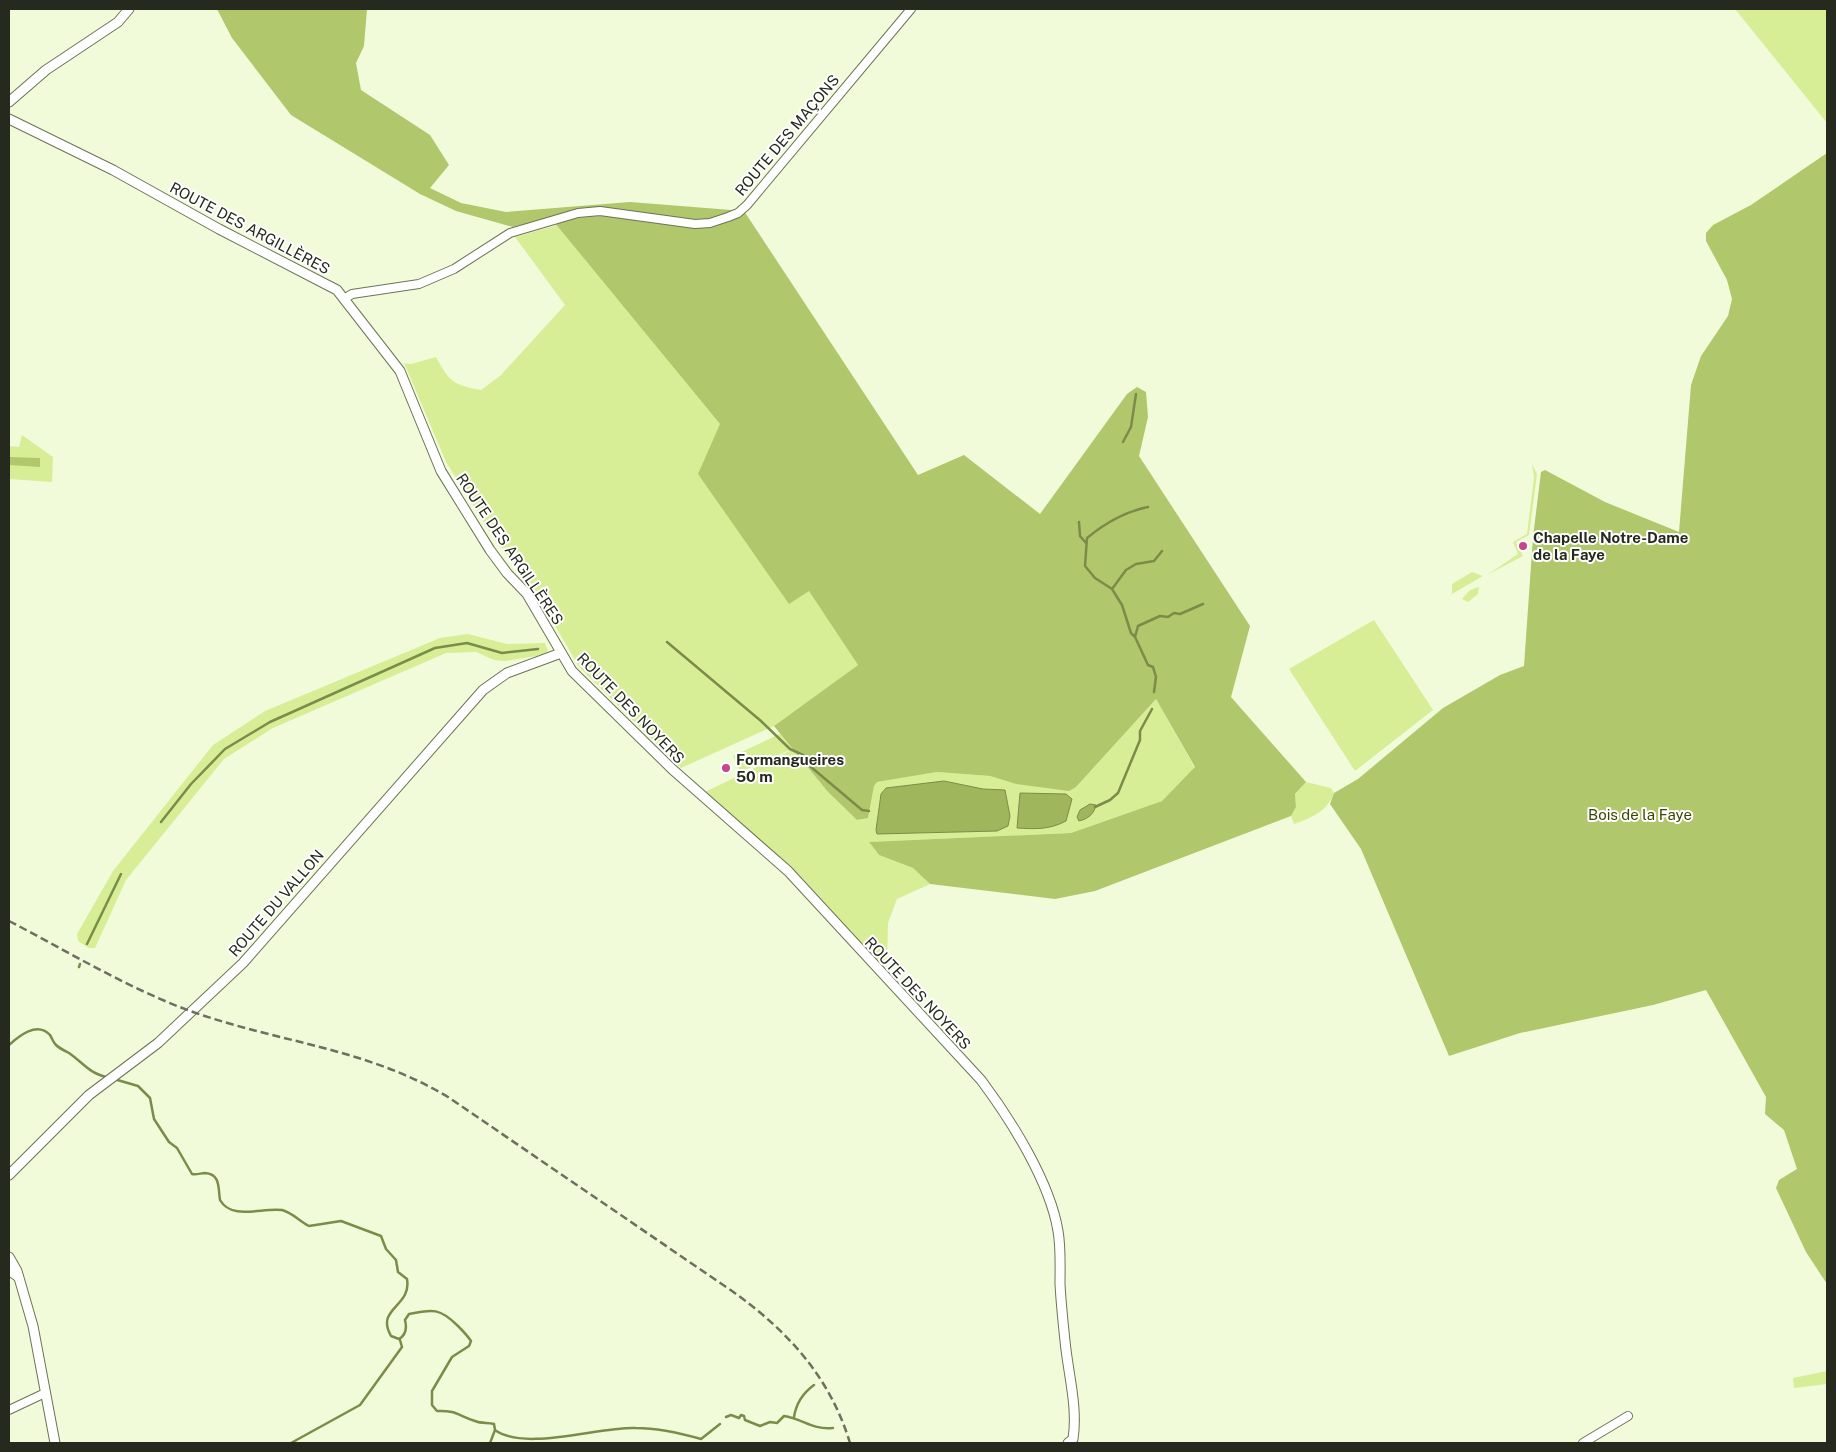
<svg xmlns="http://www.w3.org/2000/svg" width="1836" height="1452" font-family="'Public Sans',sans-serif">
	<rect width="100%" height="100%" fill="#f1fbda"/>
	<path fill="#d7ee97" d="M1735,9H1827V123Z
		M557,225L720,424L789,604L809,590L858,665L774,726L681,768L579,667L529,581L495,540L446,462L404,363L411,364L436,357C449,381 453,385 481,390L500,376L565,305L515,237Z
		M22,435L53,457L52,482L9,479V446L19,447Z
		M1532,464L1537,474L1529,535L1516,542L1523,556L1487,575L1518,554L1513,542L1527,534L1534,477Z
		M1472,572L1483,576L1452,594V584Z
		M1479,587L1478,594L1468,602L1462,599L1470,590Z
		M1374,620L1433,710L1355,771L1289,669Z
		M468,634L507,644L545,643L548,651L543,655L505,661L494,660L476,652L446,653L273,728L224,759L126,880L95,948H89L78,941L77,934L113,871L213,745L265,711L440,638Z
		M1156,699L1195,768L1162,801L1071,833L869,842L879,855L913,868L930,884L897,899L888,923L887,962L884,967L703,793L793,749L828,792L857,820L868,818L874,786L877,782L937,772L990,776L1016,784L1076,787Z
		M786,731L794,748L740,772L733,756Z
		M1306,782L1331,788L1334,793C1328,811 1311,818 1294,824L1291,816L1296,807L1295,794Z
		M1827,1371V1384L1794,1388L1793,1378Z"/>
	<path fill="#b0c76c" d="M217,9H367L364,46L356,63L361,90L430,135L449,165L430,188L461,203L506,212L630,202L744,211L918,475L964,455L1040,514L1127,394L1137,387L1146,392L1148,417L1139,456L1250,626L1231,697L1306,782L1295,794L1296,807L1291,816L1095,891L1055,899L930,884L913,868L879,855L869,842L1071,833L1162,801L1195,767L1156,699L1076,787L1069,791L1016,784L990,776L937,772L877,782L874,786L868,818L857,820L828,792L774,726L858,665L809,591L789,604L698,474L720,424L550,217L513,227L456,211L420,194L291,115L232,38Z
		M1827,153V1284L1806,1252L1776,1188L1779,1180L1797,1169L1784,1130L1765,1114L1766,1097L1706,990L1653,1005L1520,1033L1449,1056L1361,849L1330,804L1334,793L1358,779L1443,708L1500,675L1524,666L1533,537L1541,472L1545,470L1605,502L1679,532L1691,385L1701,356L1728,316L1732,299L1727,280L1706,241V233L1713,225L1751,205Z
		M9,457L40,458V467L9,465Z"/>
	<path fill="#a0b65c" stroke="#7b8c49" d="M944,781L983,789L1005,790L1010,816L1008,826L997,831L877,834L876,830L881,794L886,788Z
		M1020,793L1066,794L1072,799L1066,821C1049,830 1035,829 1017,828Z
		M1090,804L1096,805C1094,814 1088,819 1079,821L1077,817L1080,810Z"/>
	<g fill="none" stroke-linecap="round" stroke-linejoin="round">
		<path stroke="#7b8c49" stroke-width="2.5" d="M1123,442L1131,427L1136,394
			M1148,507C1124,512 1106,522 1087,538L1085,566L1095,578L1112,589L1122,605L1131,633L1135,637L1148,665L1153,667L1156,677L1154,692
			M1079,522L1080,536L1086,543
			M1112,589L1126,570L1136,564L1154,561L1162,551
			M1135,637L1138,626L1160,616L1168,617L1174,613L1180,614L1203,604
			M667,642L761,721L790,749L803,755L811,767L862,810L869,811
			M1095,807L1110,800L1118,793L1140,740V731L1152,709
			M161,822L191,784L225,749L270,722L435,648L467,643L502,653L538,649
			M87,944L121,874
			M79,967L80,964
			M9,1045C19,1036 37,1021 50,1035C52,1038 53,1042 56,1045C59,1048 65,1051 69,1053C86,1065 87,1072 109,1078
			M114,1079L138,1086L150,1098L154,1119L169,1142L177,1148L192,1174C197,1175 201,1173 205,1173C221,1174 218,1189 220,1200C232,1221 263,1207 282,1210C293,1213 299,1221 309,1226L341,1221L381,1236L386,1249L396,1260L398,1272L407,1279C412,1307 375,1308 391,1336L399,1339C406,1335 407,1328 405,1320L409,1314C433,1309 440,1308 458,1326C463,1331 467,1335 471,1341L469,1346L452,1357L432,1391V1405L437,1411C456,1410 459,1416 475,1421C482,1424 488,1422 494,1424L495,1430L490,1443
			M726,1417L731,1415L739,1418L741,1415L744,1416L745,1420L760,1426L770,1422L777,1423L784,1416C803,1419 812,1430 833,1428
			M794,1417C796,1404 803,1393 814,1385
			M495,1430C525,1452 600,1426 636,1428C658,1428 680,1433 701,1439L720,1424
			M291,1443L360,1405L402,1347L400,1340"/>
		<g stroke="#6c7457" stroke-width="10">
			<path id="minor" d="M344,299L352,294L419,284L454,269L510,233L578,213L600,211L695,224L710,223L728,217L738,213L747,205L911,9
				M9,1271L19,1278
				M9,1410L45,1393
				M1583,1443L1628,1416"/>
		</g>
		<g stroke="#6c7457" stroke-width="11">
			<path id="tertiary" d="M9,102L46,70L118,22L129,9
				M9,119L113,170L219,229L337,290L400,371L441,471L490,550L507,573L527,594L572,671L672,769L788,871L981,1080C1011,1120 1050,1182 1058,1231C1061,1248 1060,1267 1060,1284C1061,1303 1063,1322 1065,1341C1068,1373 1078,1407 1073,1439L1068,1443
				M9,1175L89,1095L158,1043L243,963L483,690L507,673L561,653
				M9,1257L17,1271L33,1326L55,1443"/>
		</g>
		<use href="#minor" stroke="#fff" stroke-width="8"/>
		<use href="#tertiary" stroke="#fff" stroke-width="9"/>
		<path stroke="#6b715e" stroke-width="2.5" stroke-dasharray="8 4" stroke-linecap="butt" d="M9,921C69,952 129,989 193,1012C281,1043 366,1048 448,1097L732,1291C788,1331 830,1377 850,1443"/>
	</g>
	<g fill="#c8458b" stroke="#fff" stroke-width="2">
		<circle cx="1523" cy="546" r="5"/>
		<circle cx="726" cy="768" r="5"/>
	</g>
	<g text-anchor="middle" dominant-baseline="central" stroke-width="4" stroke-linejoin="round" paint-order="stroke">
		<g font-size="15" fill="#262a1e" stroke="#fff">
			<text transform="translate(787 135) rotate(-50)">ROUTE DES MAÇONS</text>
			<text transform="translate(250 228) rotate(28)">ROUTE DES ARGILLÈRES</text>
			<text transform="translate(510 549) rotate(56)">ROUTE DES ARGILLÈRES</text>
			<text transform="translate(631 708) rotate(46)">ROUTE DES NOYERS</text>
			<text transform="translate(276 903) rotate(-49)">ROUTE DU VALLON</text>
			<text transform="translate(918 993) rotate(47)">ROUTE DES NOYERS</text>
		</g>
		<g font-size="15" font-weight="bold" fill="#262a1e" stroke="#fff" text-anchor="start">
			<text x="1533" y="537">Chapelle Notre-Dame<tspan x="1533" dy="17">de la Faye</tspan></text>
			<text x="736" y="759">Formangueires<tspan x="736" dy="17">50 m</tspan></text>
		</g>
		<g font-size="15" fill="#384500" stroke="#fff">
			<text x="1640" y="814">Bois de la Faye</text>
		</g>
	</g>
	<rect width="1836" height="1452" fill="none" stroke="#262a1e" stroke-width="20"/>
</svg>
